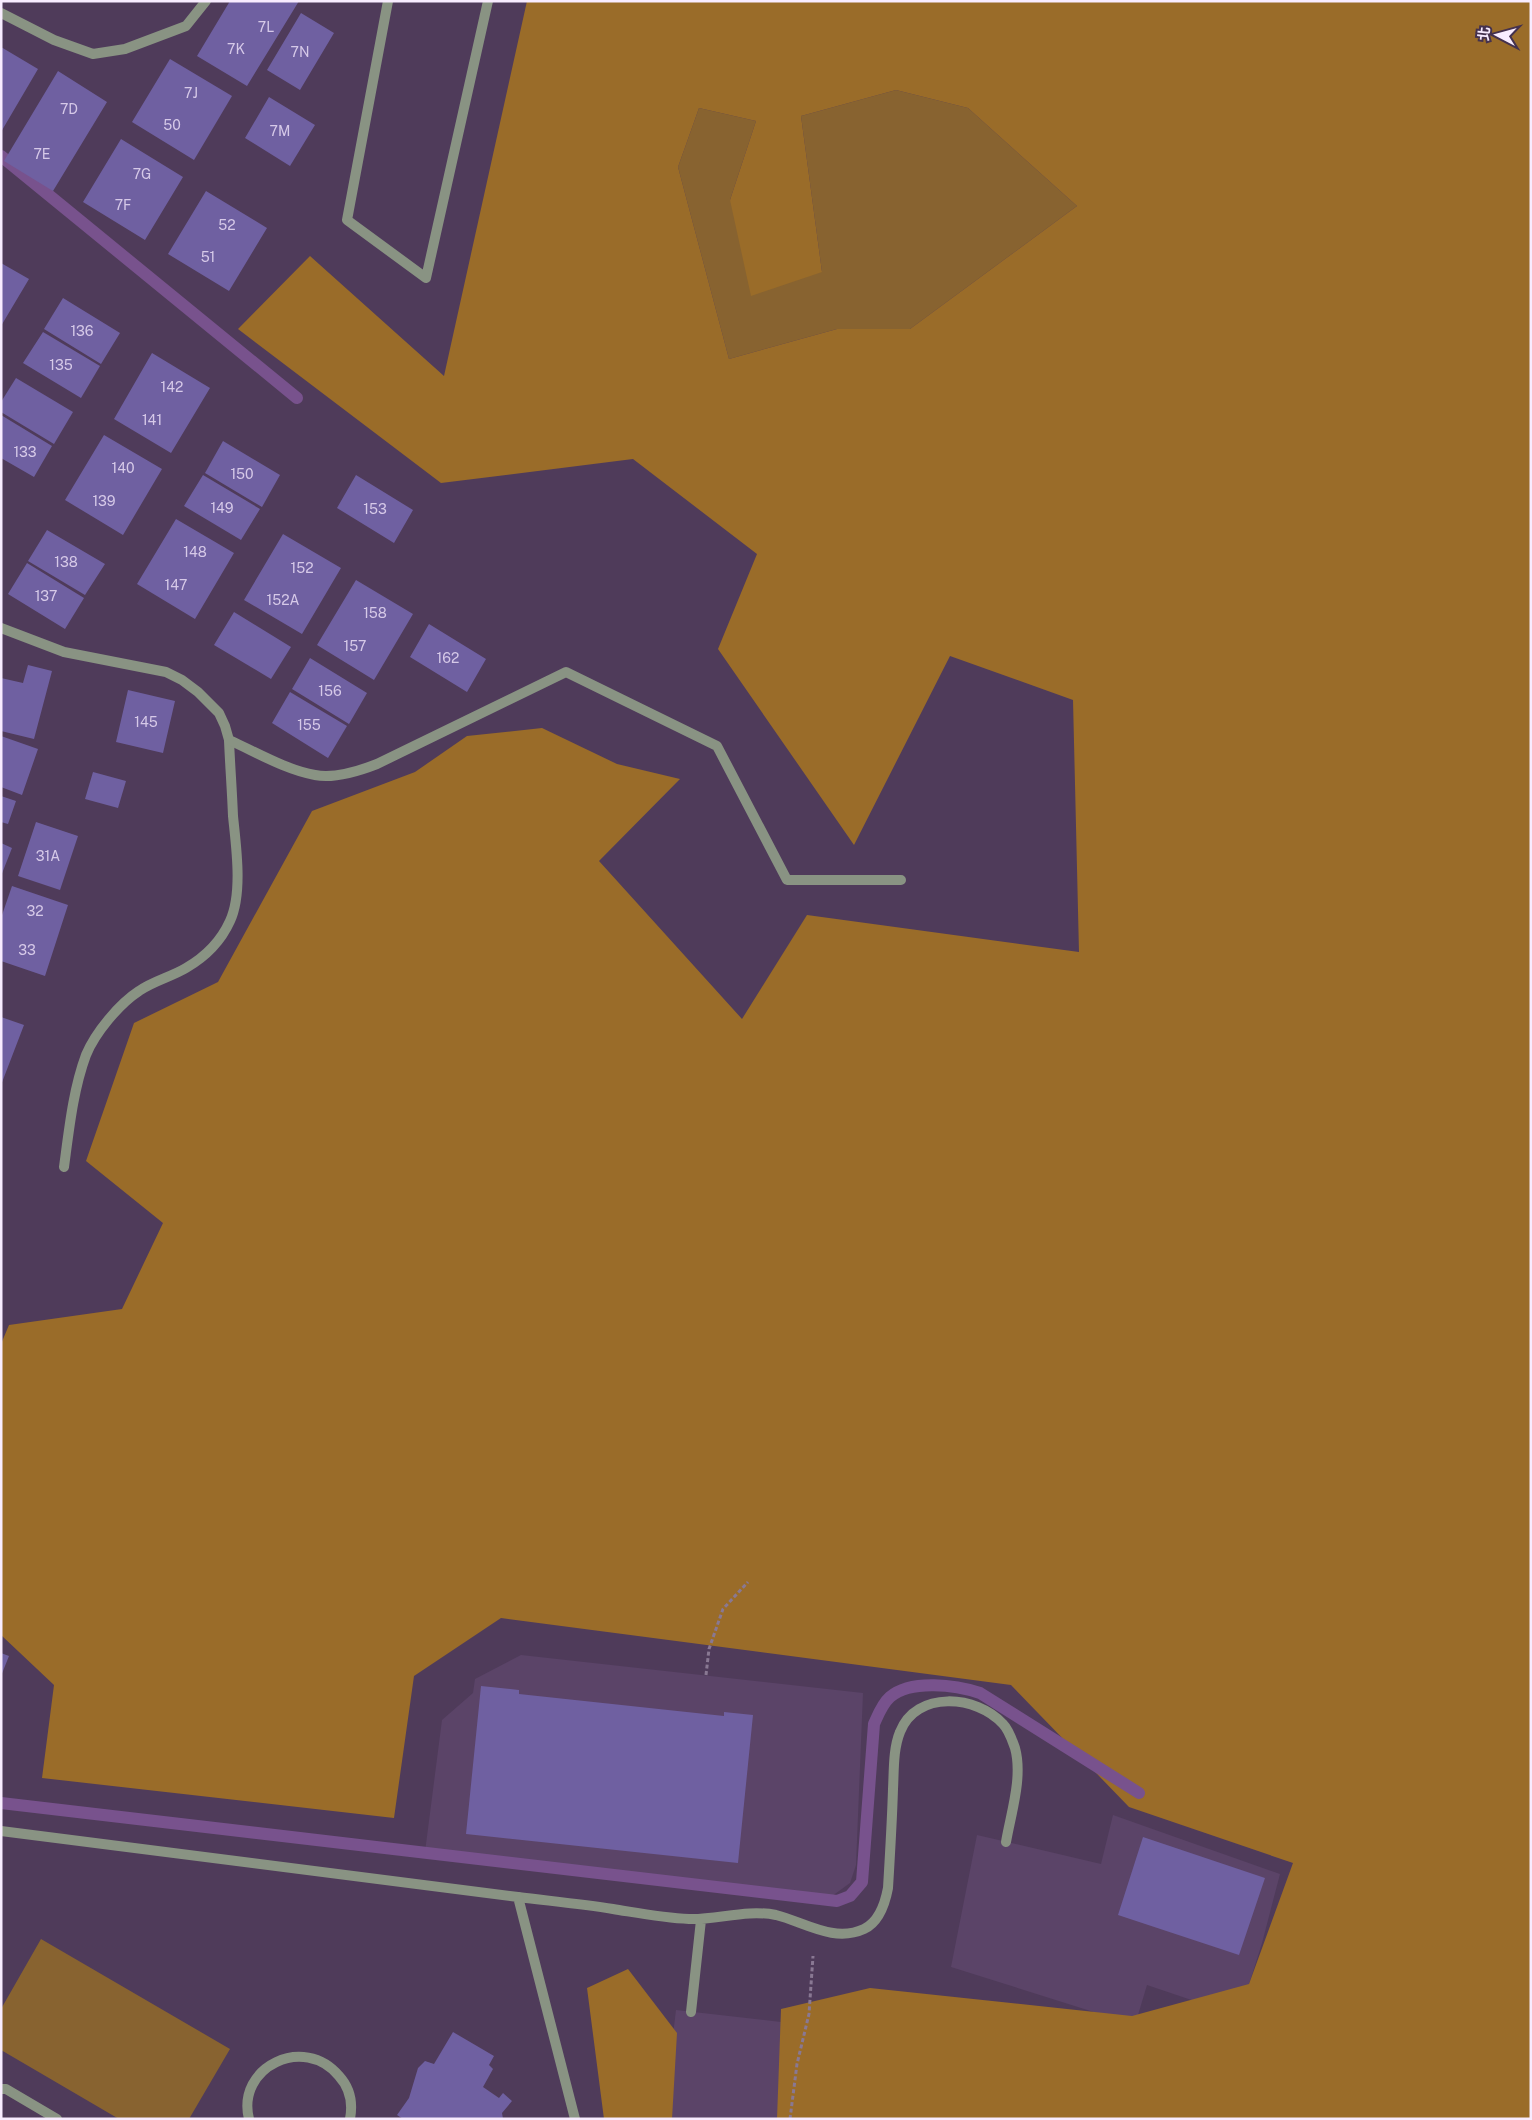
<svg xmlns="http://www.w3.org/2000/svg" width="1532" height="2120" font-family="'Public Sans','Noto Sans TC',sans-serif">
	<rect width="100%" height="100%" fill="#4f3b5a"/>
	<path fill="#5b4468" d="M521,1655L863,1693L856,1865L850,1883L828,1899L425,1852L442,1720L473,1693L475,1679Z
		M1113,1815L1280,1874L1262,1943L1239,2016L1147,1985L1135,2025L951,1967L977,1835L1101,1864Z
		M676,2010L798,2024L788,2119H663Z"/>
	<path fill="#886330" d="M896,90L968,108L1077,206L910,329H837L729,359L678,167L699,108L756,121L730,200L822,272L801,116Z
		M41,1939L230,2049L189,2119H119L1,2050V2009Z"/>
	<path fill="#9a6c29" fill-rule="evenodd" d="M527,1H1531V2119H777L781,2009L870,1988L1132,2016L1249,1984L1293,1863L1129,1807L1011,1685L501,1618L414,1676L394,1818L42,1778L54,1685L1,1635V1344L9,1325L122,1309L163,1223L86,1161L134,1023L218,982L312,811L415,772L467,736L542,728L617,764L680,779L599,861L742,1019L807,915L1079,952L1073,700L950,656L854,845L718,649L757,554L633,459L441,483L238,329L310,256L444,376ZM896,90L968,108L1077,206L910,329H837L729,359L678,167L699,108L756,121L730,200L751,296L822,272L801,116Z
		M628,1969L677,2033L672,2119H604L587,1988Z"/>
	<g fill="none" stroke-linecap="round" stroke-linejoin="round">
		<path stroke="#78528d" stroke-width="12" d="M1,156L297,398
			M1,1803L837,1901L850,1896L862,1882L874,1724C878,1715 882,1704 890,1697C911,1679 956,1685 980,1693L1139,1793"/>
	</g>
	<path fill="#6f60a1" d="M230,1H299L247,86L197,56Z
		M301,13L334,33L300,90L267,70Z
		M1,47L38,69L1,132Z
		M170,59L232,96L194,160L132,122Z
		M58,71L107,102L53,191L4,161Z
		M269,97L315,125L290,166L245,138Z
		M121,139L183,177L145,240L83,202Z
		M206,191L267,228L229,291L168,254Z
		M1,263L29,279L1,326Z
		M63,298L120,333L101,364L44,329Z
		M43,332L100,366L81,398L23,363Z
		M152,353L210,388L171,453L114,419Z
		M16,378L73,412L54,444L1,412V402Z
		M1,415L52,446L34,477L1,458Z
		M104,435L162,469L123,535L65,500Z
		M223,441L280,475L262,507L205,473Z
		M203,475L260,509L241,540L184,506Z
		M356,475L413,510L394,543L337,508Z
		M176,519L234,553L195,619L137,584Z
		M47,530L105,564L85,595L28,561Z
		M283,534L341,568L302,634L244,600Z
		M27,563L84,598L65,629L8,594Z
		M356,580L413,614L374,680L317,645Z
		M234,612L291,647L271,679L214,645Z
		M429,624L486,659L467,692L410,657Z
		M310,658L367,693L349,724L292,689Z
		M28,665L52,671L34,739L1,731V678L23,683Z
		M128,690L175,701L163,753L116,742Z
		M290,692L347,726L328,758L272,723Z
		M1,736L38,749L22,795L1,787Z
		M93,772L126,781L118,808L85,799Z
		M1,796L16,801L8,824L1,822Z
		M36,822L78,836L60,890L18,876Z
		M1,843L12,848L1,876Z
		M12,886L68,905L45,976L1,961V918Z
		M1,1017L24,1025L1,1085Z
		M1,1653L9,1656L1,1676Z
		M481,1686L519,1690V1694L724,1716V1712L753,1715L738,1863L466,1834Z
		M1143,1837L1265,1878L1239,1955L1118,1915Z
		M453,2032L494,2056L489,2065L493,2069L483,2087L499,2098L503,2093L512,2101L502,2113L503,2119H403L397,2115L409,2098L418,2068L425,2061L434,2064Z"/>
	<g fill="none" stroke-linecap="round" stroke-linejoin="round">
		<path stroke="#897893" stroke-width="3" stroke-dasharray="4 2.5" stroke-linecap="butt" d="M706,1675L709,1649L723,1609L748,1582
			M790,2119L797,2064L809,2014L813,1956"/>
		<path stroke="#899383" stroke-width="10" d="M388,1L347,220L426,278L488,1
			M1,13L54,40L93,54L125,49L186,26L206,1
			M64,1167C69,1130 73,1090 86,1055C95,1033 119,1004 139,991C153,981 171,977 186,968C205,957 221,941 230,921C243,893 236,846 233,816C232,790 230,765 229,740
			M518,1897C550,1901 582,1904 613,1909C638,1913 663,1918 689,1919C717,1920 746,1909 776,1915C804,1922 834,1943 864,1929C879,1922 885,1904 888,1888C890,1855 892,1822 893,1789C894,1771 893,1749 900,1732C916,1690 977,1695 1003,1724C1009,1730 1012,1740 1015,1748C1023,1777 1011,1813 1006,1842
			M691,2012L701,1920
			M1,2089H6L57,2119
			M249,2119C236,2067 304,2034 339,2076C350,2088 353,2103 350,2119"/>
		<path stroke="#899383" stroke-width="10" d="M1,628L64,652L166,672L182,680L198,692L219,713L225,726L229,740C256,752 286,770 315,775C335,779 359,771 377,764L566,672L717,746L787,880H901
			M1,1831L518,1897L575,2119"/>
	</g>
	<g text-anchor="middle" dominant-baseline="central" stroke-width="5" stroke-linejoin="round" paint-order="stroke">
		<g font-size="14" fill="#d6c9e8">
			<text x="266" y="27">7L</text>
			<text x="236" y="49">7K</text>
			<text x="300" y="52">7N</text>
			<text x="191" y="93">7J</text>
			<text x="69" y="109">7D</text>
			<text x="172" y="125">50</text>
			<text x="280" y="131">7M</text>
			<text x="42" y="154">7E</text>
			<text x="142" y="174">7G</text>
			<text x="123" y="205">7F</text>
			<text x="227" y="225">52</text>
			<text x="208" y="257">51</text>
			<text x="82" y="331">136</text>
			<text x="61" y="365">135</text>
			<text x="172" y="387">142</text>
			<text x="152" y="420">141</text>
			<text x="25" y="452">133</text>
			<text x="123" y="468">140</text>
			<text x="242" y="474">150</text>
			<text x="104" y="501">139</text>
			<text x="222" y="508">149</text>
			<text x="375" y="509">153</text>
			<text x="195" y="552">148</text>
			<text x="66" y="562">138</text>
			<text x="302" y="568">152</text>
			<text x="176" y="585">147</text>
			<text x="46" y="596">137</text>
			<text x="283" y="600">152A</text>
			<text x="375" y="613">158</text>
			<text x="355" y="646">157</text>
			<text x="448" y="658">162</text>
			<text x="330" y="691">156</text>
			<text x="146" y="722">145</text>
			<text x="309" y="725">155</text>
			<text x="48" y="856">31A</text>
			<text x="35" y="911">32</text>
			<text x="27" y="950">33</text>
		</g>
	</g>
	<rect width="1532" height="2120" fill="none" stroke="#f8ecff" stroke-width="5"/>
	<g transform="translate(1497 35) rotate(276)" stroke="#44314e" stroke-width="4" paint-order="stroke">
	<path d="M0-4L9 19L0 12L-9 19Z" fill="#f8ecff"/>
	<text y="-8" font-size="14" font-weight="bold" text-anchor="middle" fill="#f8ecff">北</text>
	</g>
</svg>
